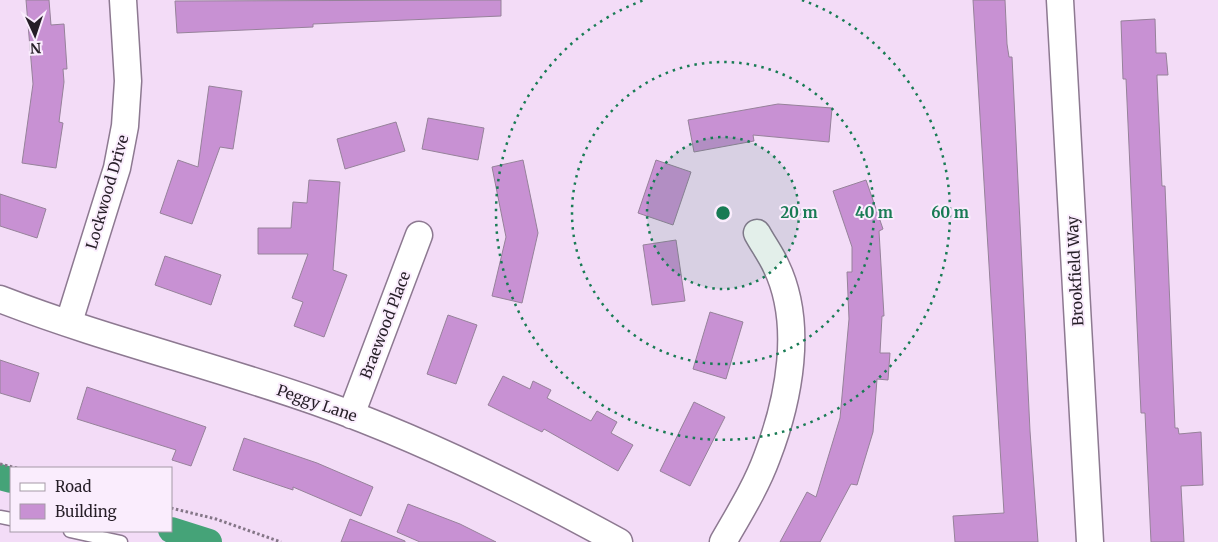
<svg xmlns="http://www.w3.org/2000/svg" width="1218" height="542" font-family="Merriweather,serif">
	<rect width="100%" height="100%" fill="#f3dcf7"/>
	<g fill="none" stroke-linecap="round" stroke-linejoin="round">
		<path stroke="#45a378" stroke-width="26" d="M0,477L11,480
			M171,530L209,542"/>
	</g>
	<path fill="#c891d3" stroke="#96829a" d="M26,0H49L51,25L64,24L67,69H63L64,82L59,122L63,123L56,168L22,163L33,84Z
		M501,0V16L313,24V27L177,33L175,1Z
		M973,0H1005L1007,44L1009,57H1012L1030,431L1038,542H955L953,516L1004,513Z
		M1155,19L1156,53H1166L1168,75H1157V78L1162,186H1165L1175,428H1178L1179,434L1201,432L1203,485L1181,486L1184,542H1151L1145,413H1141L1126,79H1123L1121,21Z
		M209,86L242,91L233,149L220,147L192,224L160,213L178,160L198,167Z
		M778,104L832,108L829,142L753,135L754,141L694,152L688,120Z
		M428,118L484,128L478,160L422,149Z
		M396,122L405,151L345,169L337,139Z
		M523,160L538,233L522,303L492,296L506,237L492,167Z
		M656,160L691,172L673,225L638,213Z
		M309,180L340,182L333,270L347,275L324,337L294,326L303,302L292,298L308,254H258V228H291L293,202L307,203Z
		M866,180L883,229L879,231L884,316H882L880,353H890L888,380L877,379L873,432L857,485L851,484L820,542H780L807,492L816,497L840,418L849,319L847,272H852V247L833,191Z
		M0,194L46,209L37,238L0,226Z
		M676,240L685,301L652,305L643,245Z
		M165,256L221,275L211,305L155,285Z
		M710,312L743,322L726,379L693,369Z
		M448,315L477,325L456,384L427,374Z
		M0,360L39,373L30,402L0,393Z
		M503,376L530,389L533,381L551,390L547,398L591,421L597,411L617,422L611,433L633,445L618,471L544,429L542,432L488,405Z
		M87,387L206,427L191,466L172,460L176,450L77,419Z
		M694,402L725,417L690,486L660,471Z
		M244,438L317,463L373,487L361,516L293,487V490L233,470Z
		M408,504L460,524L496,542H420L397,532Z
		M350,519L405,541V542H341Z"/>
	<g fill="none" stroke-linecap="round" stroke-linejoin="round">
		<g stroke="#8d7991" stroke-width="15">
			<path id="lane" d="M0,517L11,519
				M70,531L121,542"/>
		</g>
		<g stroke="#8d7991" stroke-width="29">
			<path id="street" d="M1060,0L1090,542
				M0,299C103,339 212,365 317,402C422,439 521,488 619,542
				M69,322L117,168L125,126L128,81L123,0
				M351,415L419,235
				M723,542C739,514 756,487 767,457C789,400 804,324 776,266C771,255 763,244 757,233"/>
		</g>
		<path stroke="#847687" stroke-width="3" stroke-dasharray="2.5 2.5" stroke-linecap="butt" d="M0,464L17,468
			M171,508L216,519L281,542"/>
		<use href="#lane" stroke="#fff" stroke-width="12"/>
		<use href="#street" stroke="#fff" stroke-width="26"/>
	</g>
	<circle cx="723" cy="213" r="76" fill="#187b54" fill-opacity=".12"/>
	<g fill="none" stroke="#187b54" stroke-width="2.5" stroke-dasharray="2.5 5">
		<circle cx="723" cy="213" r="76"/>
		<circle cx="723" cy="213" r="151"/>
		<path d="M802 0A227 227 0 1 1 644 0"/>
	</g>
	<g text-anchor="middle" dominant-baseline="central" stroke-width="4" stroke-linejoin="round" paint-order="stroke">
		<g font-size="15" fill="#261e27" stroke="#faedfd">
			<text transform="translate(107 192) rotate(-74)">Lockwood Drive</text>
			<text transform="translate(1075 271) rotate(-93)">Brookfield Way</text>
			<text transform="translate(385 325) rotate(-69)">Braewood Place</text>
			<text transform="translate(317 403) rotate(19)">Peggy Lane</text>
		</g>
	</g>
	<circle cx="723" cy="213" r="8" fill="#187b54" stroke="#faedfd" stroke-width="2.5"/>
	<g font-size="15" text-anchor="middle" font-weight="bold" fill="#187b54" stroke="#faedfd" stroke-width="4" stroke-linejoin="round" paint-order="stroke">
		<text x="799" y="218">20 m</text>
		<text x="874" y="218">40 m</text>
		<text x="950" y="218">60 m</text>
	</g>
	<rect x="10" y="467" width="162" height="65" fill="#faedfd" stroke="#a59aa7"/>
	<rect x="20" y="483" width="25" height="8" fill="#ffffff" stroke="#a59aa7"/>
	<text x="55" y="492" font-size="15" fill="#261e27">Road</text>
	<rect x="20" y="504" width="25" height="15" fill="#c891d3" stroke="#a59aa7"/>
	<text x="55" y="517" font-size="15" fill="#261e27">Building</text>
	<g transform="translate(35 35) rotate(177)" stroke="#faedfd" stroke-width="4" paint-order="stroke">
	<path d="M0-4L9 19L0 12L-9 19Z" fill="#261e27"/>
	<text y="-8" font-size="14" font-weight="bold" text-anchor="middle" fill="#261e27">N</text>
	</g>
</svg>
